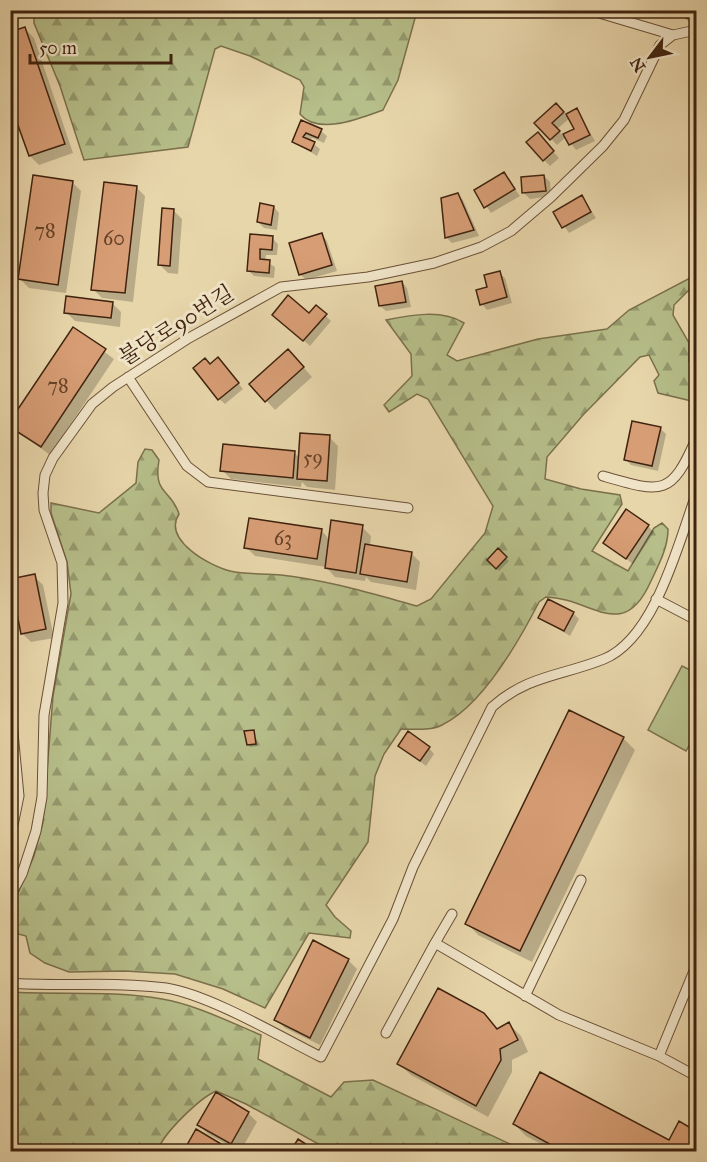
<svg xmlns="http://www.w3.org/2000/svg" width="707" height="1162" font-family="'IM FELL Great Primer','Noto Serif KR',serif">
	<defs>
		<pattern id="forest-firs" width="22" height="20" patternUnits="userSpaceOnUse" patternTransform="scale(1.5)"><rect width="22" height="20" fill="#b6be89"/><path d="M5 1l3.5 6h-7zM16 11l3.5 6h-7z" fill="#959a6e"/></pattern>
	</defs>
	<rect width="100%" height="100%" fill="#e8d6ab"/>
	<filter id="stains"><feTurbulence type="fractalNoise" baseFrequency=".00333" numOctaves="4"/><feColorMatrix values="0 0 0 0 .2 0 0 0 0 .09 0 0 0 0 .02 0 0 0 .5 -.17"/></filter>
	<radialGradient id="worn" r=".72"><stop offset=".6" stop-color="#630" stop-opacity="0"/><stop offset="1" stop-color="#630" stop-opacity=".3"/></radialGradient>
	<path fill="url(#forest-firs)" stroke="#7b704c" stroke-width="1.5" d="M34,11V10L417,11L398,80L383,110C361,118 318,136 300,114L304,87L300,80L250,56L221,46L215,49L188,147L84,160L60,86L34,23Z
		M690,278L689,290L674,305L673,315L689,343V361L696,365V402L658,393L654,381L659,375L649,355L640,357L583,415L547,457L545,479L581,489L620,495L622,504L592,551L628,571L654,528L662,523L668,529C668,548 659,564 651,581C623,644 592,598 546,597L539,602C519,641 482,706 442,725C431,731 413,729 401,729L384,754L375,776L368,842L326,905L335,917L351,931L350,938L309,933L265,1008L223,989L175,974L125,971L69,972L45,963L30,953L26,936L11,932V909L34,856L43,822L53,696L71,594L67,562L51,513V503L99,513L136,483L138,462L145,449L152,450L159,460C153,496 171,488 179,514C162,540 210,566 230,571C246,575 265,573 281,575C327,580 373,594 417,606L431,599L485,533L493,506L428,399L417,394L389,412L384,405L412,376L411,354L386,320C411,315 442,309 464,323L447,355L457,361L538,339L607,329L629,310Z
		M10,992C61,995 113,990 162,999C197,1005 229,1022 261,1035L258,1059L331,1097L344,1082L373,1080L525,1151H331L246,1104L216,1091C200,1098 161,1135 158,1151H11Z"/>
	<path fill="#b6be89" stroke="#7b704c" stroke-width="1.5" d="M682,666L696,673V733L686,751L648,730Z"/>
	<path fill="#0003" fill-rule="evenodd" d="M685,10H696V27L683,17Z
		M25,29L34,38L73,153L39,165L30,156Z
		M556,105L566,115L576,110L595,141L576,150L566,137L557,145L536,123ZM570,118L576,130L563,136L557,129Z
		M302,122L321,131L327,136L324,143L312,138L310,141L320,149L317,156L294,142Z
		M543,140L559,158L550,166L544,160Z
		M504,174L520,196L491,213L476,191Z
		M544,176L550,182L551,196L530,199L524,193Z
		M72,182L81,191L66,293L29,288L20,279Z
		M136,187L145,196L133,302L102,298L93,289Z
		M457,194L463,200L479,236L452,243L446,237Z
		M582,197L596,218L569,233L555,213Z
		M274,207L279,213L277,230L264,228L258,222Z
		M173,210L182,219L178,274L168,273L159,264Z
		M322,235L327,241L337,271L306,280L300,274Z
		M251,236L272,238L278,244L277,255H266L265,261L275,267L274,278L254,276L248,270Z
		M499,273L505,278L512,303L487,310L482,304Z
		M402,282L407,288L411,307L386,311L380,306Z
		M112,303L121,312L120,327L75,321L66,312Z
		M309,315H325L331,321L310,346L280,320Z
		M74,329L114,359L50,455L10,425Z
		M297,360L312,377L275,410L251,384Z
		M224,365L243,389L225,404L219,399L211,366Z
		M660,428L666,434L658,471L631,465L625,459Z
		M329,437L338,446L335,490L307,487L302,482L301,487L231,479L222,470L294,453L300,458Z
		M648,526L654,532L633,564L605,543Z
		M362,527L371,536L370,546L411,553L420,562L416,590L371,582L366,577L365,581L335,577L326,567L255,556L246,547L321,530L330,540Z
		M498,551L509,561L499,571L489,560Z
		M34,576L43,585L54,638L31,642L22,633Z
		M573,613L579,619L570,636L540,618Z
		M253,732L258,746L250,747L248,745Z
		M623,738L635,750L532,962L478,935L467,923Z
		M429,748L434,754L426,766L406,751Z
		M348,960L357,969L320,1045L285,1028L276,1019Z
		M483,1014L498,1030L509,1024L521,1036L528,1052L512,1060V1072L488,1117L411,1075L399,1064Z
		M248,1113L257,1122L240,1152L208,1134L199,1125Z
		M679,1123L696,1132V1152H556L526,1136L514,1124L670,1142Z"/>
	<path fill="#d79d75" stroke="#40230f" stroke-width="1.5" d="M683,10H696V20L682,17Z
		M25,27L65,144L29,156L10,103V32Z
		M556,103L564,112L552,123L560,131L550,140L534,123Z
		M577,108L590,135L569,145L563,134L574,129L566,114Z
		M301,120L322,129L318,138L306,133L303,137L315,142L311,151L292,142Z
		M538,132L554,151L543,161L526,142Z
		M504,172L515,189L484,208L474,190Z
		M33,175L73,181L58,285L18,279Z
		M544,175L546,191L522,193L521,177Z
		M104,182L137,186L125,293L91,290Z
		M458,193L474,230L445,238L441,198Z
		M582,195L591,212L562,228L553,212Z
		M260,203L274,206L271,225L257,222Z
		M162,208L174,209L170,266L158,265Z
		M322,233L332,265L299,275L289,243Z
		M250,234L273,236L272,250L260,249V259L270,260L269,273L247,271Z
		M500,271L507,297L480,305L476,290L487,287L484,275Z
		M402,281L406,302L379,306L375,286Z
		M288,295L309,313L316,305L327,314L303,341L272,315Z
		M66,296L113,302L111,318L64,313Z
		M73,327L106,349L41,447L10,427V421Z
		M288,349L304,367L265,402L249,384Z
		M218,357L239,383L218,400L193,368L205,358L210,364Z
		M632,421L661,427L652,466L624,460Z
		M300,433L330,435L327,481L297,479Z
		M223,444L295,451L293,478L220,471Z
		M626,509L649,525L626,559L603,543Z
		M249,518L322,529L317,559L244,548Z
		M331,520L363,525L356,573L325,568Z
		M365,544L412,552L407,582L360,574Z
		M498,548L507,557L496,569L487,560Z
		M35,574L46,629L21,634L10,579Z
		M548,599L574,612L564,631L538,618Z
		M569,710L624,737L520,951L465,924Z
		M254,730L256,744L247,745L244,731Z
		M408,731L430,747L420,761L398,746Z
		M313,940L349,959L310,1038L274,1020Z
		M438,988L484,1013L497,1029L509,1022L518,1040L500,1049L501,1060L476,1106L397,1064Z
		M540,1072L669,1140L679,1121L696,1131V1152H564L513,1124Z
		M216,1092L249,1112L231,1144L197,1125Z
		M196,1129L228,1148L226,1152H183Z
		M298,1139L318,1152H290Z"/>
	<g fill="none" stroke-linecap="round" stroke-linejoin="round">
		<g stroke="#6a5036" stroke-width="11">
			<path id="service" d="M589,10L673,35
				M128,377L187,466L208,482L408,508
				M603,476C662,493 671,497 696,439
				M656,599L696,620
				M10,701L19,796L10,840
				M10,896L22,874L36,831L42,797L44,715L63,603L62,563L44,510L43,493L45,475L53,458L92,404L113,387L189,338L281,287L368,277L434,263L481,247L511,231L551,197L603,146L624,120L660,45L673,35L696,30
				M435,943L452,914
				M10,983C62,987 114,981 166,988C210,995 279,1036 321,1057L393,919L413,867L492,707C528,675 562,676 604,659C655,638 678,544 696,495
				M525,996L581,880
				M386,1033L435,943L559,1015L659,1056L696,1076
				M659,1056L696,966"/>
		</g>
		<use href="#service" stroke="#f0e4c8" stroke-width="9"/>
	</g>
	<g text-anchor="middle" dominant-baseline="central" stroke-width="6" stroke-linejoin="round" paint-order="stroke">
		<g font-size="20" fill="#664228">
			<text x="45" y="230">78</text>
			<text x="114" y="238">60</text>
			<text x="58" y="385">78</text>
			<text x="313" y="457">59</text>
			<text x="283" y="538">63</text>
		</g>
		<g font-size="22" fill="#40230f" stroke="#f0e4c8">
			<text transform="translate(176 325) rotate(-32)">불당로90번길</text>
		</g>
	</g>
	<rect width="707" height="1162" fill="none" stroke="#e8d6ab" stroke-width="36"/>
	<rect x="12" y="12" width="683" height="1138" fill="none" stroke="#40230f" stroke-width="3"/>
	<rect x="18" y="18" width="671" height="1126" fill="none" stroke="#40230f" stroke-width="1.5"/>
	<g transform="translate(650 57) rotate(238)" stroke="#f0e4c8" stroke-width="4.5" paint-order="stroke">
	<path d="M0-4.5L10 22L0 15L-10 22Z" fill="#40230f"/>
	<text y="-9" font-size="16" font-weight="bold" text-anchor="middle" fill="#40230f">N</text>
	</g>
	<path d="M30 54v9h141v-9" fill="none" stroke="#40230f" stroke-width="3"/>
	<text x="39" y="54" font-size="18" fill="#40230f" stroke="#f0e4c8" stroke-width="4.5" paint-order="stroke">50 m</text>
	<rect width="100%" height="100%" filter="url(#stains)"/>
	<rect width="100%" height="100%" fill="url(#worn)"/>
</svg>
